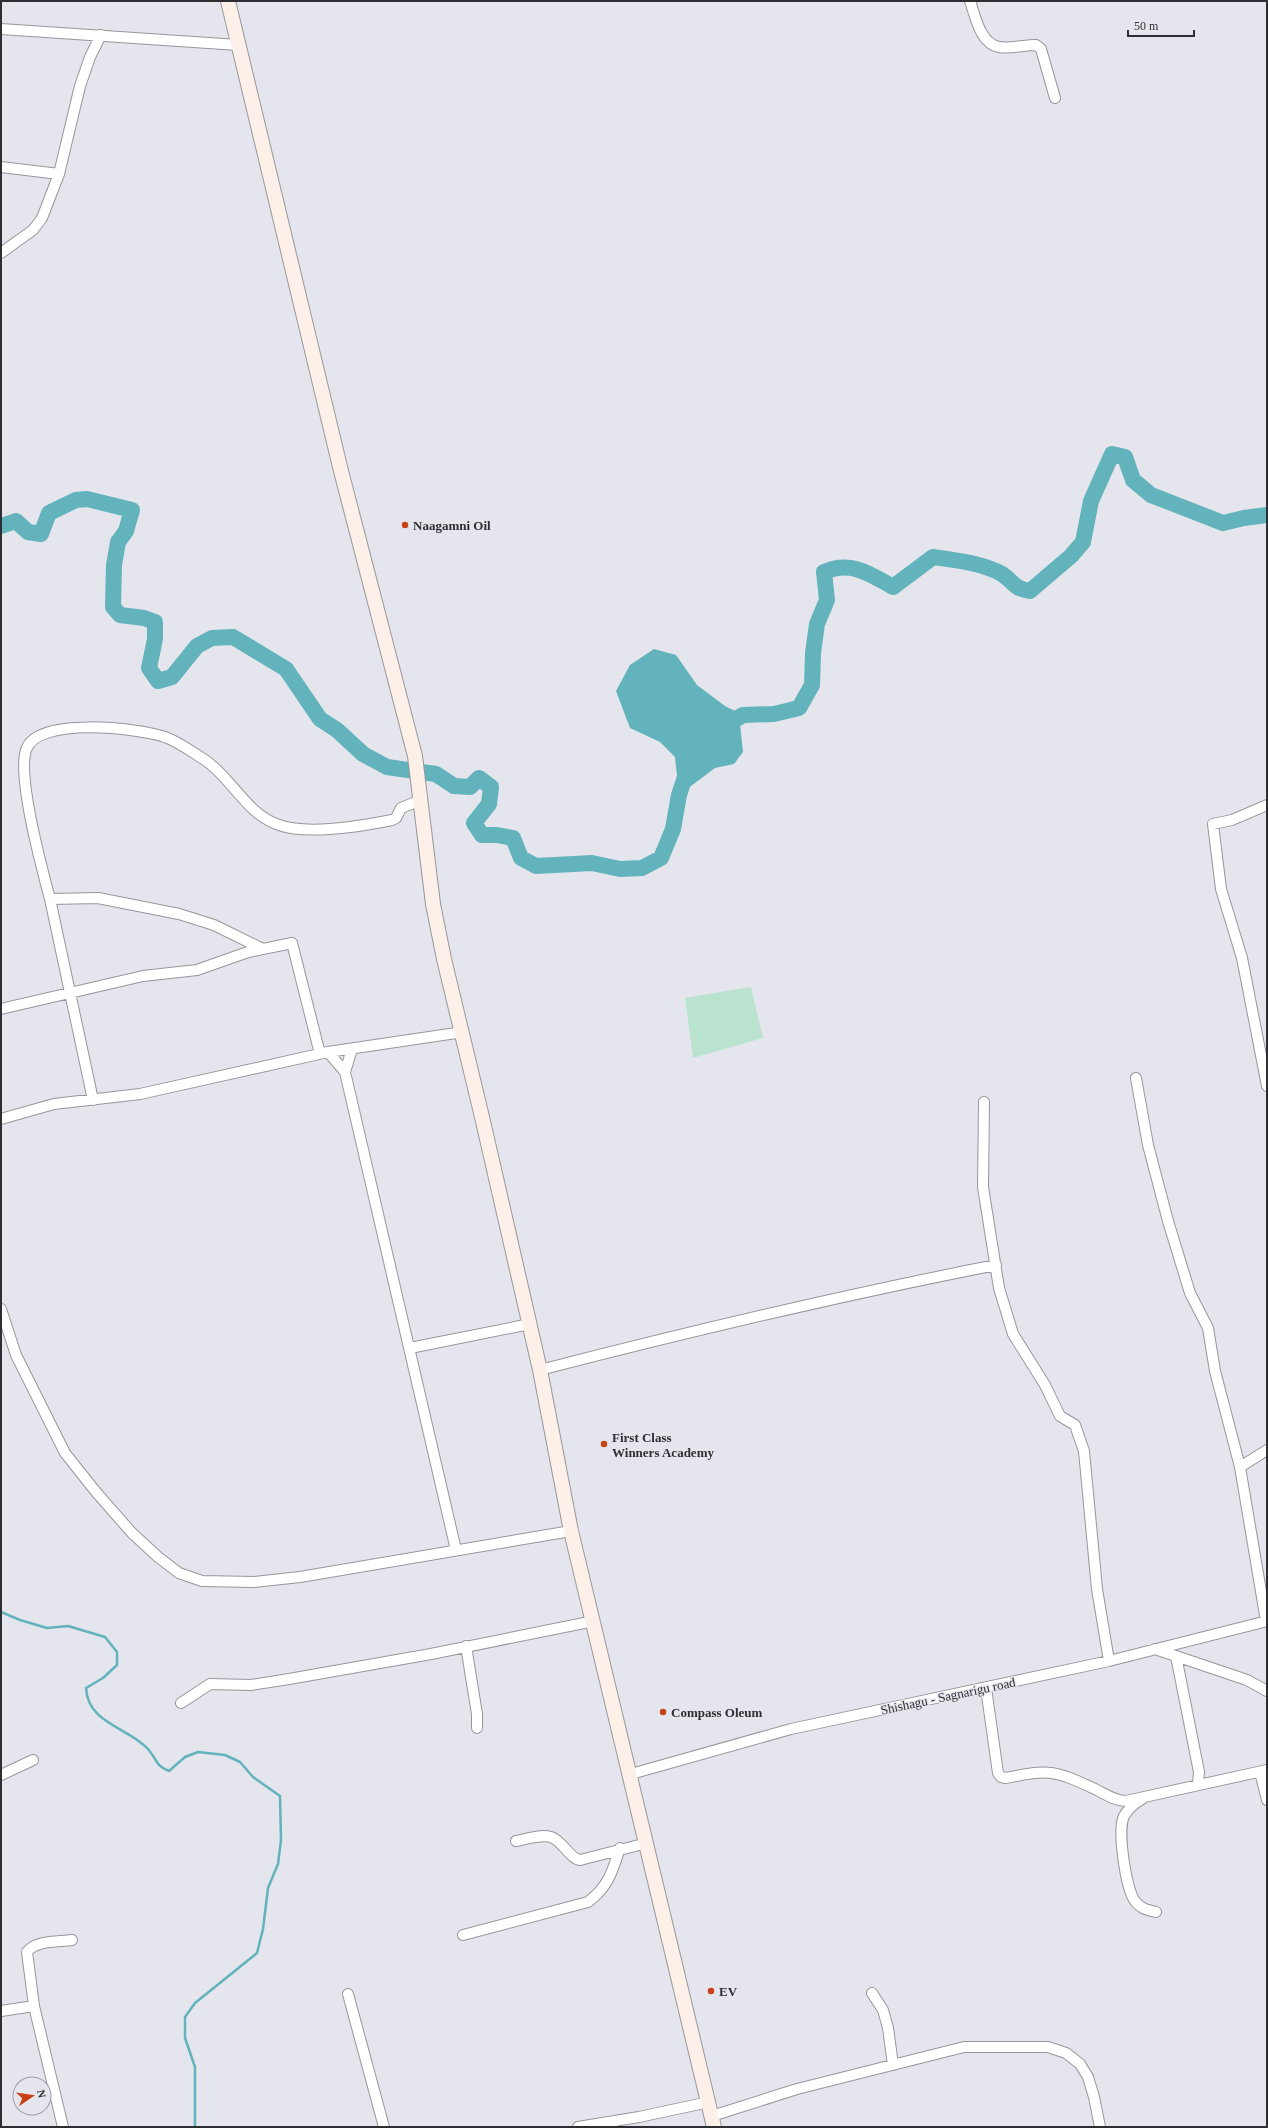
<svg xmlns="http://www.w3.org/2000/svg" width="1268" height="2128" font-family="Georgia,serif">
	<rect width="100%" height="100%" fill="#e5e6ed"/>
	<path fill="#b9e3cf" d="M751,987L763,1038L693,1058L685,998Z"/>
	<path fill="#62b3bb" d="M654,649L676,655L697,685L725,706L743,715L740,724L743,752L734,764L715,768L679,795L675,757L660,742L630,728L616,691L630,665Z"/>
	<g fill="none" stroke-linecap="round" stroke-linejoin="round">
		<path stroke="#62b3bb" stroke-width="2.5" d="M1,1612L20,1620L47,1628L68,1626L105,1637L117,1652V1665L103,1678L86,1688C88,1724 128,1727 148,1749C157,1759 155,1766 169,1771L185,1757L198,1752L225,1755L240,1762L253,1777L280,1796L281,1840L278,1864L268,1888L263,1929L257,1953L195,2003L185,2017V2038L195,2067V2127"/>
		<path stroke="#62b3bb" stroke-width="16" d="M1,526L16,521L28,532L41,534L49,513L76,500L87,499L132,510L126,531L118,542L114,565L113,607L120,615L144,618L155,622V639L149,668L158,681L172,677L197,646L212,638L233,637L286,669L320,719L337,730L363,754L387,767L436,774L454,786L470,787L479,778L491,787L489,804L474,823L482,835H497L513,838L521,858L536,866L592,863L620,869L642,868L661,858L673,829L679,795L686,774
			M724,726L743,715L774,714L799,708L812,685L813,653L817,624L827,600L824,572C851,560 870,574 893,587L933,557C955,560 982,563 1002,574C1014,582 1014,589 1030,591L1071,556L1083,542L1091,501L1112,454L1125,457L1133,480L1151,495L1223,523L1244,518L1267,515"/>
		<g stroke="#96979d" stroke-width="12">
			<path id="minor" d="M970,1C975,15 980,44 999,47C1010,49 1024,45 1036,45L1041,49L1055,98
				M1,29L238,45
				M1,167L59,174
				M1,253L33,230L42,218L59,174L80,86L90,57L101,35
				M1267,805L1232,820L1213,824L1221,889L1242,958L1267,1086
				M50,899L93,1100
				M263,949L214,925L179,914L98,898L50,899C42,869 17,777 26,750C36,716 139,728 165,737C179,742 192,752 205,760C232,778 246,814 279,825C307,835 362,826 392,820L396,818L401,808L421,800
				M1,1009L143,976L197,970L248,952L292,943L320,1054
				M328,1052L345,1072L456,1550
				M345,1072L352,1049
				M1136,1078L1148,1145L1168,1221L1190,1293L1208,1328L1215,1371L1240,1467L1266,1621
				M984,1102L983,1187L999,1288L1013,1334L1045,1385L1060,1416L1075,1425L1084,1451L1097,1589L1109,1661
				M1,1119L54,1104L140,1094L328,1052L463,1032
				M1,1309L16,1355L65,1453L96,1492L132,1533L158,1557L179,1573L202,1581L254,1582L300,1577L571,1531
				M410,1348L530,1324
				M540,1370C691,1331 843,1295 996,1265
				M1240,1467L1267,1450
				M466,1646L477,1714V1728
				M1155,1649L1247,1680L1267,1691
				M1176,1656L1199,1772L1198,1784
				M986,1688L998,1773L1001,1777L1006,1778C1049,1769 1054,1770 1095,1789C1105,1794 1115,1801 1126,1801L1267,1770
				M181,1703L210,1684L251,1685L289,1679L431,1654L594,1621
				M1260,1772L1267,1800
				M631,1774L791,1729L1109,1661L1267,1621
				M1,1775L33,1760
				M1142,1799C1135,1803 1128,1809 1124,1816C1117,1830 1126,1890 1135,1901C1141,1909 1147,1910 1156,1912
				M516,1841C527,1839 540,1834 551,1837C563,1841 570,1859 580,1860L647,1843
				M463,1935L588,1902C609,1886 612,1872 620,1848
				M872,1993L883,2010L888,2028L893,2065
				M348,1994L384,2127
				M1,2011L34,2006
				M712,2116L797,2089L964,2047H1048L1066,2053L1080,2064L1088,2077L1094,2097L1100,2127
				M63,2127L34,2006L27,1952C36,1940 58,1942 72,1940
				M578,2127L639,2117L709,2102"/>
		</g>
		<g stroke="#96979d" stroke-width="16">
			<path id="secondary" d="M228,1L341,471L415,756L433,904L444,959L482,1117L540,1370L571,1531L714,2127"/>
		</g>
		<use href="#minor" stroke="#fff" stroke-width="10"/>
		<use href="#secondary" stroke="#fcf0e8" stroke-width="14"/>
	</g>
	<g fill="#c84016" stroke="#e5e6ed" stroke-width="1.5">
		<circle cx="405" cy="525" r="4"/>
		<circle cx="604" cy="1444" r="4"/>
		<circle cx="663" cy="1712" r="4"/>
		<circle cx="711" cy="1991" r="4"/>
	</g>
	<g text-anchor="middle" dominant-baseline="central" stroke-width="3" stroke-linejoin="round" paint-order="stroke">
		<g font-size="13" font-weight="bold" fill="#2e2f32" stroke="#e5e6ed" text-anchor="start">
			<text x="413" y="525">Naagamni Oil</text>
			<text x="612" y="1437">First Class<tspan x="612" dy="15">Winners Academy</tspan></text>
			<text x="671" y="1712">Compass Oleum</text>
			<text x="719" y="1991">EV</text>
		</g>
		<g font-size="13" fill="#2e2f32" stroke="#e5e6ed">
			<text transform="translate(948 1696) rotate(-12)">Shishagu - Sagnarigu road</text>
		</g>
	</g>
	<rect width="1268" height="2128" fill="none" stroke="#2e2f32" stroke-width="4"/>
	<g transform="translate(32 2096) rotate(77)"><circle r="19" fill="#e5e6ed" stroke="#9c9da2"/>
	<path d="M0-3L7 15L0 10L-7 15Z" fill="#c84016"/>
	<text y="-6" font-size="11" font-weight="bold" text-anchor="middle" fill="#2e2f32">N</text>
	</g>
	<path d="M1128 30v6h66v-6" fill="none" stroke="#2e2f32" stroke-width="2"/>
	<text x="1134" y="30" font-size="12" fill="#2e2f32" stroke="#e5e6ed" stroke-width="3" paint-order="stroke">50 m</text>
</svg>
